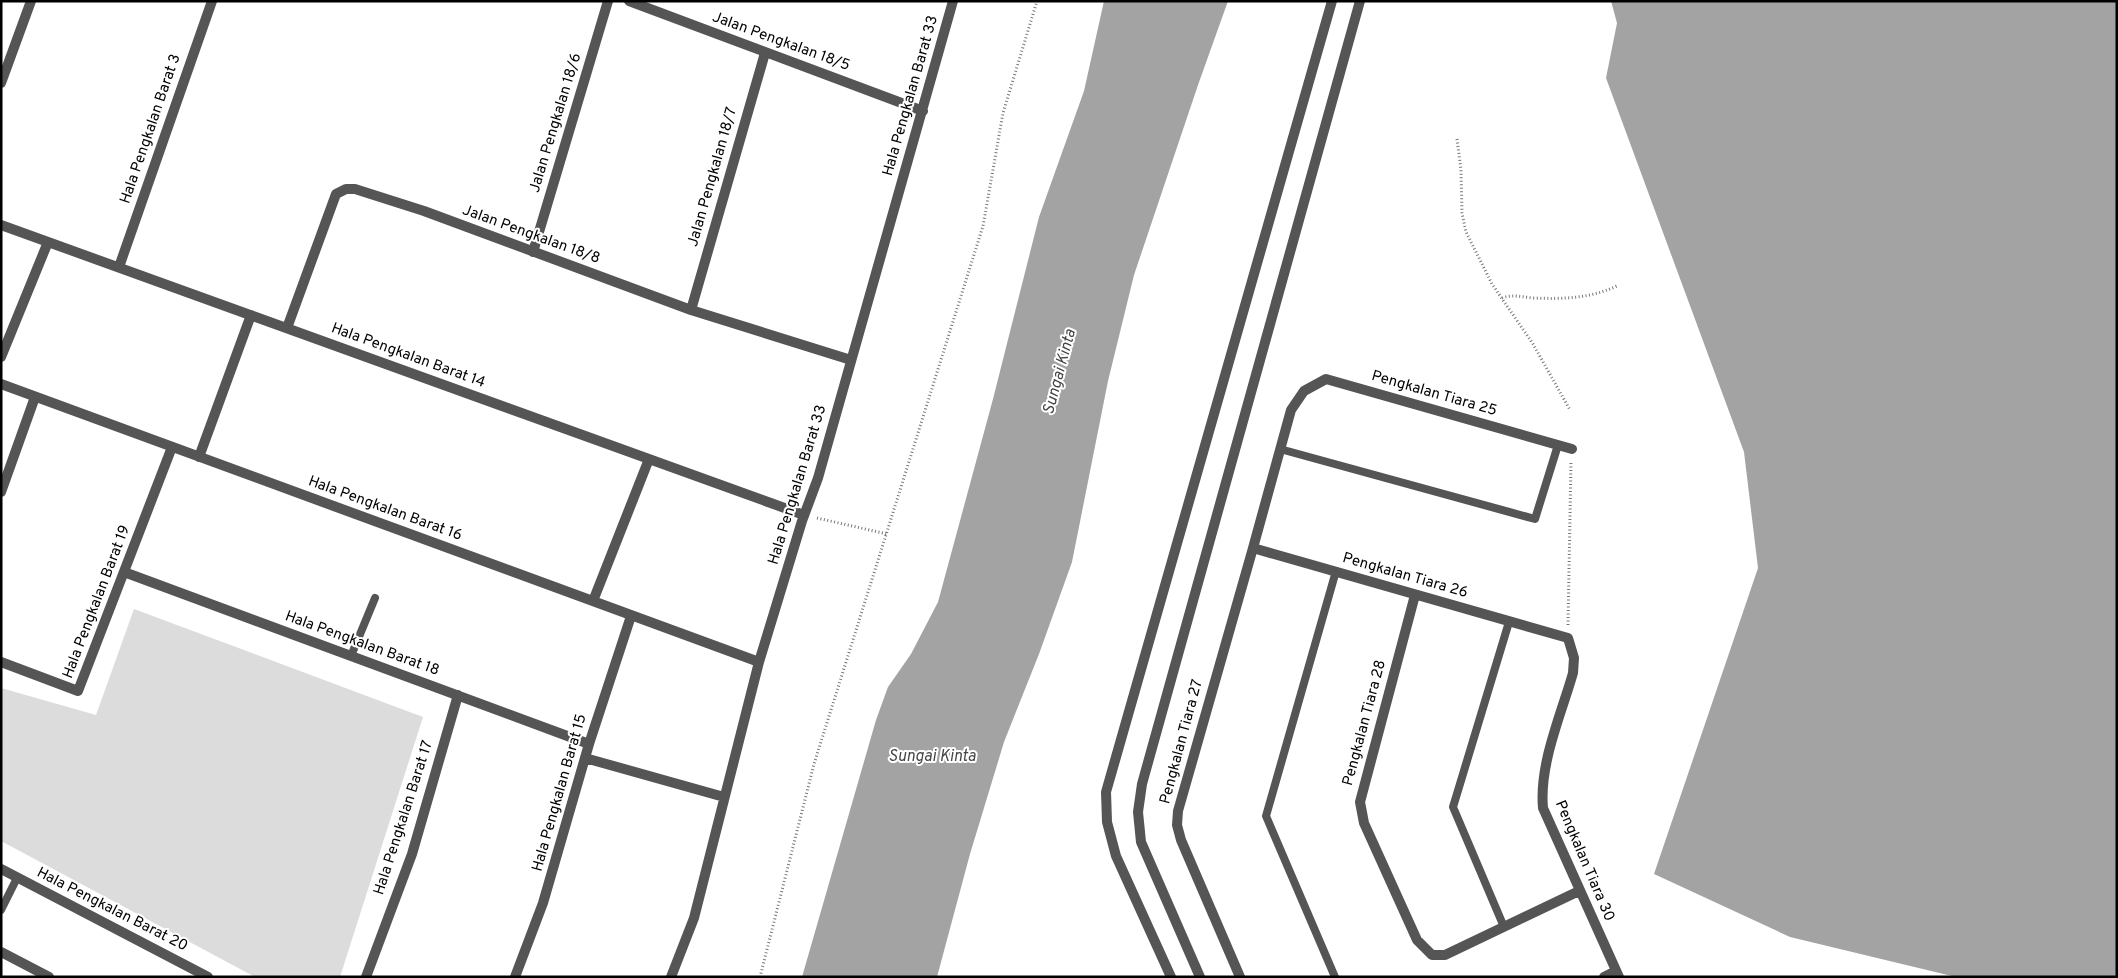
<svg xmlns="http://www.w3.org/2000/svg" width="2118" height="978" font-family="Overpass,sans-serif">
	<rect width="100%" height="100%" fill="#fff"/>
	<path fill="#dcdcdc" d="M134,609L423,717L340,977H255L1,841V688L96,715Z"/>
	<path fill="#a3a3a3" d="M1104,1H1228L1198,85L1134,275L1108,381L1072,562L1039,654L1004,742L970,854L937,977H802L876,720L888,687L911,654L938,602L993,399L1039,217L1084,91Z
		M1611,1H2117V977H1956L1790,937L1654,874L1758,568L1744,452L1606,78L1617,23Z"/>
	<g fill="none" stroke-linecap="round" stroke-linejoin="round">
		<path stroke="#777" stroke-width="3" stroke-dasharray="1 2.5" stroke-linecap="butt" d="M1457,139L1461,170L1462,213L1466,232L1492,284L1533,344L1570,410
			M1502,298C1512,294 1522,297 1533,298C1563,299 1588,299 1617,286
			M817,518L887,534
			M1568,625L1571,461
			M760,977L814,764L983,226L1003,113L1037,1"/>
		<path stroke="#555" stroke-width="8" d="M1280,449L1535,519L1558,445
			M351,656L375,598
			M1,910L17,878
			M1504,927L1453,807L1509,622
			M1335,977L1266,816L1336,571"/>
		<path stroke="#555" stroke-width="10" d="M629,1L923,111
			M1,83L31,1
			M1,225L804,515
			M533,252L608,1
			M119,267L212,1
			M691,310L765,53
			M287,328L336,194L346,189H355L424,211L691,310L851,360
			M1,357L48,242
			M1,384L759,662
			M199,457L251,315
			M1,492L35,397
			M1253,548L1291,410L1304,391L1326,379L1572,449
			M124,572L589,744
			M1415,595L1360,802L1364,823L1417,940L1432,955H1445L1579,891
			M593,601L649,459
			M1,662L78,691L172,447
			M585,758L724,797
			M1,869L208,977
			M1,952L49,977
			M366,977L412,854L458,695
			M515,977L543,903L589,744L631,616
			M671,977L694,918L759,662L802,521L818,478L953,1
			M1240,977L1181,840L1177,825L1178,811L1253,548L1568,638L1574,658L1573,673C1561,715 1539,764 1543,808L1619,977
			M1604,977L1616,971"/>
		<path stroke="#555" stroke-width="10" d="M1171,977L1116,856L1107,822L1106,792L1332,1
			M1200,977L1141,842L1138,812L1142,784L1360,1"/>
	</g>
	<g text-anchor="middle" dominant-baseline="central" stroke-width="4" stroke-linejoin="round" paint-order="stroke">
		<g font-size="15" fill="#000" stroke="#fff">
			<text transform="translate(781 42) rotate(20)">Jalan Pengkalan 18/5</text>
			<text transform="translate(911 96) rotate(-74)">Hala Pengkalan Barat 33</text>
			<text transform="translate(556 123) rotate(-73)">Jalan Pengkalan 18/6</text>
			<text transform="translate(151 129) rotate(-71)">Hala Pengkalan Barat 3</text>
			<text transform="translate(713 177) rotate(-74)">Jalan Pengkalan 18/7</text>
			<text transform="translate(531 235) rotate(20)">Jalan Pengkalan 18/8</text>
			<text transform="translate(408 356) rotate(20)">Hala Pengkalan Barat 14</text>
			<text transform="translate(1434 394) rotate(16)">Pengkalan Tiara 25</text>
			<text transform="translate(798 485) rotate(-73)">Hala Pengkalan Barat 33</text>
			<text transform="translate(385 509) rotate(20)">Hala Pengkalan Barat 16</text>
			<text transform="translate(1405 576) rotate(16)">Pengkalan Tiara 26</text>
			<text transform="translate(97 602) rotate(-69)">Hala Pengkalan Barat 19</text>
			<text transform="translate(362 644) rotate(20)">Hala Pengkalan Barat 18</text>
			<text transform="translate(1365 723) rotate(-75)">Pengkalan Tiara 28</text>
			<text transform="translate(1182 742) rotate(-75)">Pengkalan Tiara 27</text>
			<text transform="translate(560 793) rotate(-74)">Hala Pengkalan Barat 15</text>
			<text transform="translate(404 818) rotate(-72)">Hala Pengkalan Barat 17</text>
			<text transform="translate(1584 861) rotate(67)">Pengkalan Tiara 30</text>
			<text transform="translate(112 910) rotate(27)">Hala Pengkalan Barat 20</text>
		</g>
		<g font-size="16" font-style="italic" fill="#444" stroke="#fff">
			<text transform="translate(1060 372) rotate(-75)">Sungai Kinta</text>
			<text x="932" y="757">Sungai Kinta</text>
		</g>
	</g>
	<rect width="2118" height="978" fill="none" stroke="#000000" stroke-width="5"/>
</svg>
